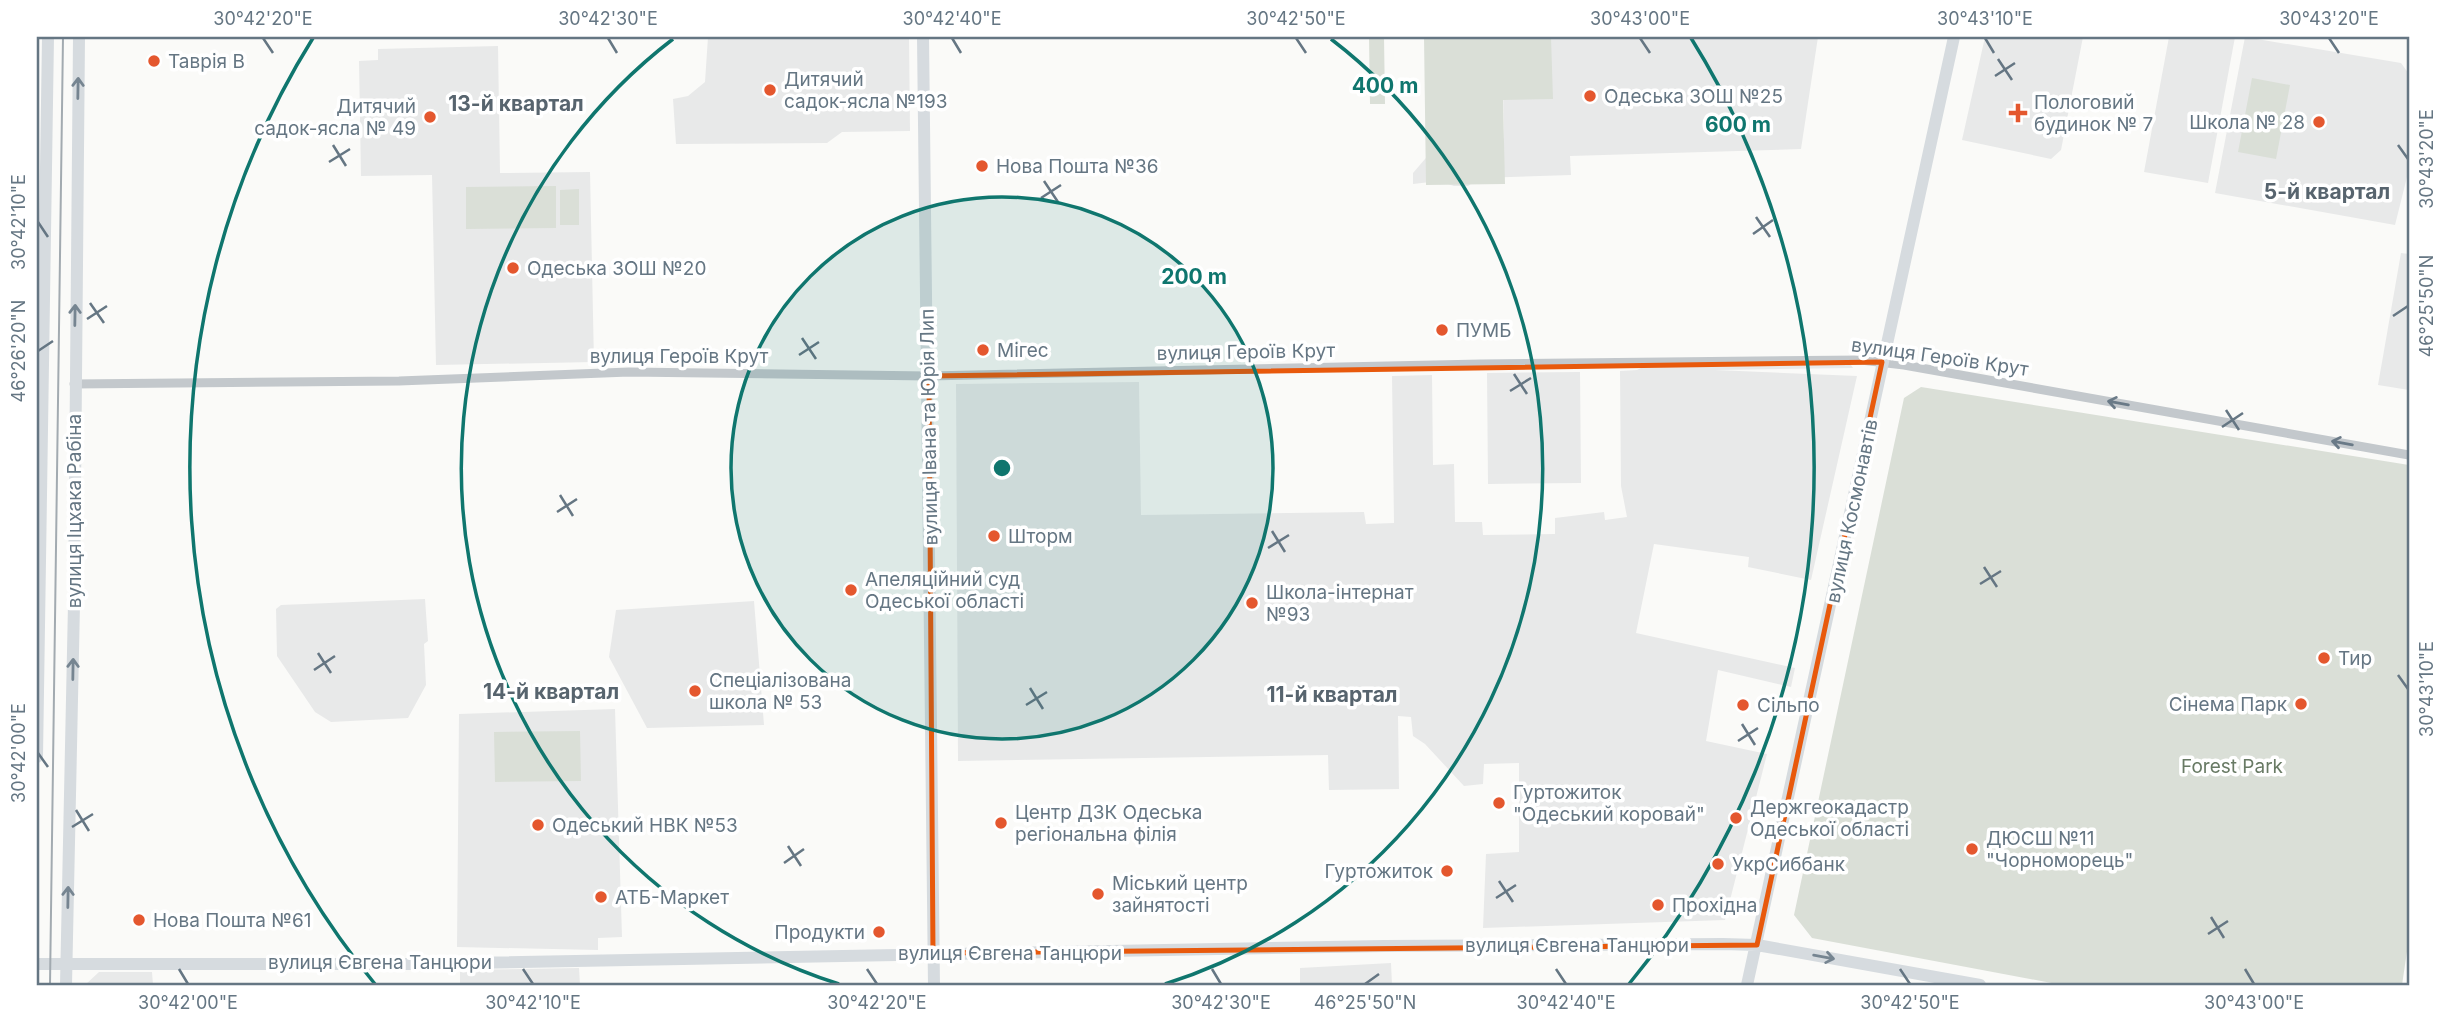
<svg xmlns="http://www.w3.org/2000/svg" width="2446" height="1022" font-family="Inter,sans-serif">
	<rect width="100%" height="100%" fill="#fafaf8"/>
	<path fill="#e8e9e9" d="M708,37H909L910,131L842,132L827,143L676,144L673,99L688,96L705,82Z
		M1502,37H1818L1801,149L1570,156L1571,175L1479,178L1468,186H1454L1439,181L1413,184V173L1437,145L1504,138Z
		M1985,37H2083L2061,150L2051,159L1962,140Z
		M2169,37H2235L2208,183L2144,172Z
		M2245,37L2401,63L2409,74V169L2395,225L2215,193Z
		M498,46L500,173L590,172L594,362L436,365L432,175L361,176L359,61L378,60V49Z
		M2401,253L2409,254V390L2378,385Z
		M1851,365L1853,368L1715,370L1857,376L1811,580L1748,567L1749,557L1654,544L1636,633L1795,668L1791,687L1718,670L1706,741L1767,754L1725,920L1483,928L1486,854L1519,852V763L1484,764L1483,784L1464,786L1425,744L1413,736L1411,717L1398,716L1399,789L1329,790L1328,755L958,761L956,384L1139,382L1141,515L1364,512L1366,524L1394,523L1392,376L1432,375L1433,465L1454,464L1455,522H1482L1483,535L1555,534V518L1604,512L1605,520L1627,517L1621,486L1620,371L1637,370L1645,366Z
		M1580,372L1581,483L1488,484L1487,373Z
		M425,599L428,641L424,644L426,685L408,718L331,722L315,712L277,656L276,609L281,605Z
		M754,601L764,725L647,728L609,657L616,610Z
		M615,709L622,937L598,938V950L457,947L459,714Z
		M1391,963L1392,985H1300V968Z
		M579,968L580,985H460V970Z
		M99,972H152L153,985H85Z"/>
	<path fill="#dadfd7" d="M1369,37H1384L1385,104H1370Z
		M1424,37H1551L1553,99L1503,100L1505,184L1426,185Z
		M2252,78L2290,85L2276,159L2238,152Z
		M556,186V228L466,229V187Z
		M579,189V225H560V190Z
		M1921,387L2409,465V938L2402,985H2062L1812,938L1794,915L1904,398Z
		M580,731L581,781L495,782L494,732Z"/>
	<g fill="none" stroke-linecap="round" stroke-linejoin="round">
		<path stroke="#c3c8cc" stroke-width="9" d="M74,384L399,381L629,372L929,376L1481,364L1861,360L1904,365L2409,455"/>
		<path stroke="#d6dbdf" stroke-width="12" d="M923,37L934,985
			M37,757L48,37
			M37,964H410L1384,946L1723,944L1757,945L1980,985
			M66,985L74,604L79,37
			M1747,985L1954,37"/>
		<path stroke="#a2aab0" stroke-width="2" d="M50,985L63,37"/>
	</g>
	<defs><path id="oneway-shaft" d="M-6 0H5M1.5-3L5.5 0L1.5 3" fill="none" stroke-width="1.6" stroke-linecap="round" stroke-linejoin="round" transform="scale(1.75)"/></defs>
	<g stroke="#768591">
		<use href="#oneway-shaft" transform="translate(78 88) rotate(-89)"/>
		<use href="#oneway-shaft" transform="translate(75 315) rotate(-89)"/>
		<use href="#oneway-shaft" transform="translate(73 669) rotate(-89)"/>
		<use href="#oneway-shaft" transform="translate(68 897) rotate(-89)"/>
		<use href="#oneway-shaft" transform="translate(1824 957) rotate(10)"/>
	</g>
	<g stroke="#6a7a87">
		<use href="#oneway-shaft" transform="translate(2118 403) rotate(-170)"/>
		<use href="#oneway-shaft" transform="translate(2342 443) rotate(-170)"/>
	</g>
	<path fill="none" stroke="#e8590c" stroke-width="5" stroke-linejoin="round" d="M1882,362L1757,945L933,953L929,376Z"/>
	<path fill="none" stroke="#657683" stroke-width="2.5" d="M263,38L273,53M608,38L617,53M952,38L961,53M1296,38L1306,53M1640,38L1650,53M1985,38L1994,53M2329,38L2339,53M1998,59L2012,80M1995,76L2015,63M333,145L346,166M2398,145L2408,159M329,162L350,149M1044,181L1058,202M1041,198L1061,185M1756,217L1770,237M38,222L48,237M1753,234L1773,220M90,303L104,323M2393,316L2408,306M87,319L107,306M802,338L816,359M38,351L53,341M799,355L819,342M1514,374L1527,394M1510,391L1531,378M2226,410L2239,430M2222,427L2243,413M560,495L573,516M557,512L577,499M1272,531L1285,552M1268,548L1289,535M1984,567L1997,587M1980,584L2001,571M318,653L331,673M314,670L335,656M2398,675L2408,689M1030,688L1043,709M1026,705L1047,692M1742,724L1755,745M1738,741L1758,728M38,753L48,767M76,810L89,831M72,827L93,814M788,846L801,866M784,863L804,849M1499,881L1513,902M1496,898L1516,885M2211,917L2224,938M2208,934L2228,921M179,969L188,984M523,969L533,984M867,969L877,984M1212,969L1221,984M1556,969L1566,984M1900,969L1910,984M2245,969L2254,984M1365,984L1379,974"/>
	<circle cx="1002" cy="468" r="271" fill="#0f766e" fill-opacity=".12"/>
	<g fill="none" stroke="#0f766e" stroke-width="3.5">
		<circle cx="1002" cy="468" r="271"/>
		<path d="M839 984A541 541 0 0 1 673 39M1331 39A541 541 0 0 1 1165 984"/>
		<path d="M375 984A812 812 0 0 1 313 38M1691 38A812 812 0 0 1 1629 984"/>
	</g>
	<g fill="#e4572e" stroke="#fff" stroke-width="2.5">
		<circle cx="154" cy="61" r="7"/>
		<circle cx="770" cy="90" r="7"/>
		<circle cx="1590" cy="96" r="7"/>
		<path d="M2014.5 102.5h7v7h7v7h-7v7h-7v-7h-7v-7h7z"/>
		<circle cx="430" cy="117" r="7"/>
		<circle cx="2319" cy="122" r="7"/>
		<circle cx="982" cy="166" r="7"/>
		<circle cx="513" cy="268" r="7"/>
		<circle cx="1442" cy="330" r="7"/>
		<circle cx="983" cy="350" r="7"/>
		<circle cx="994" cy="536" r="7"/>
		<circle cx="851" cy="590" r="7"/>
		<circle cx="1252" cy="603" r="7"/>
		<circle cx="2324" cy="658" r="7"/>
		<circle cx="695" cy="691" r="7"/>
		<circle cx="2301" cy="704" r="7"/>
		<circle cx="1743" cy="705" r="7"/>
		<circle cx="1499" cy="803" r="7"/>
		<circle cx="1736" cy="818" r="7"/>
		<circle cx="1001" cy="823" r="7"/>
		<circle cx="538" cy="825" r="7"/>
		<circle cx="1972" cy="849" r="7"/>
		<circle cx="1718" cy="864" r="7"/>
		<circle cx="1447" cy="871" r="7"/>
		<circle cx="1098" cy="894" r="7"/>
		<circle cx="601" cy="897" r="7"/>
		<circle cx="1658" cy="905" r="7"/>
		<circle cx="139" cy="920" r="7"/>
		<circle cx="879" cy="932" r="7"/>
	</g>
	<g text-anchor="middle" dominant-baseline="central" stroke-width="7" stroke-linejoin="round" paint-order="stroke">
		<g font-size="19" fill="#657683" stroke="#fff" text-anchor="start">
			<text x="168" y="61">Таврія В</text>
			<text x="784" y="79">Дитячий<tspan x="784" dy="22">садок-ясла №193</tspan></text>
			<text x="1604" y="96">Одеська ЗОШ №25</text>
			<text x="2034" y="102">Пологовий<tspan x="2034" dy="22">будинок № 7</tspan></text>
			<text x="416" y="106" text-anchor="end">Дитячий<tspan x="416" dy="22">садок-ясла № 49</tspan></text>
			<text x="2305" y="122" text-anchor="end">Школа № 28</text>
			<text x="996" y="166">Нова Пошта №36</text>
			<text x="527" y="268">Одеська ЗОШ №20</text>
			<text x="1456" y="330">ПУМБ</text>
			<text x="997" y="350">Мігес</text>
			<text x="1008" y="536">Шторм</text>
			<text x="865" y="579">Апеляційний суд<tspan x="865" dy="22">Одеської області</tspan></text>
			<text x="1266" y="592">Школа-інтернат<tspan x="1266" dy="22">№93</tspan></text>
			<text x="2338" y="658">Тир</text>
			<text x="709" y="680">Спеціалізована<tspan x="709" dy="22">школа № 53</tspan></text>
			<text x="2287" y="704" text-anchor="end">Сінема Парк</text>
			<text x="1757" y="705">Сільпо</text>
			<text x="1513" y="792">Гуртожиток<tspan x="1513" dy="22">"Одеський коровай"</tspan></text>
			<text x="1750" y="807">Держгеокадастр<tspan x="1750" dy="22">Одеської області</tspan></text>
			<text x="1015" y="812">Центр ДЗК Одеська<tspan x="1015" dy="22">регіональна філія</tspan></text>
			<text x="552" y="825">Одеський НВК №53</text>
			<text x="1986" y="838">ДЮСШ №11<tspan x="1986" dy="22">"Чорноморець"</tspan></text>
			<text x="1732" y="864">УкрСиббанк</text>
			<text x="1433" y="871" text-anchor="end">Гуртожиток</text>
			<text x="1112" y="883">Міський центр<tspan x="1112" dy="22">зайнятості</tspan></text>
			<text x="615" y="897">АТБ-Маркет</text>
			<text x="1672" y="905">Прохідна</text>
			<text x="153" y="920">Нова Пошта №61</text>
			<text x="865" y="932" text-anchor="end">Продукти</text>
		</g>
		<g font-size="19" fill="#657683" stroke="#fff">
			<text transform="translate(1246 352) rotate(-1)">вулиця Героїв Крут</text>
			<text x="679" y="356">вулиця Героїв Крут</text>
			<text transform="translate(1940 357) rotate(8)">вулиця Героїв Крут</text>
			<text transform="translate(929 427) rotate(-91)">вулиця Івана та Юрія Лип</text>
			<text transform="translate(74 511) rotate(-90)">вулиця Іцхака Рабіна</text>
			<text transform="translate(1852 511) rotate(-78)">вулиця Космонавтів</text>
			<text x="1577" y="945">вулиця Євгена Танцюри</text>
			<text x="1010" y="953">вулиця Євгена Танцюри</text>
			<text x="380" y="962">вулиця Євгена Танцюри</text>
		</g>
		<g font-size="19" fill="#687a64" stroke="#fff">
			<text x="2232" y="766">Forest Park</text>
		</g>
		<g font-size="21" font-weight="bold" fill="#57646e" stroke="#fff">
			<text x="516" y="103">13-й квартал</text>
			<text x="2327" y="191">5-й квартал</text>
			<text x="551" y="691">14-й квартал</text>
			<text x="1332" y="694">11-й квартал</text>
		</g>
	</g>
	<circle cx="1002" cy="468" r="10" fill="#0f766e" stroke="#fff" stroke-width="3.5"/>
	<g font-size="21" text-anchor="middle" font-weight="bold" fill="#0f766e" stroke="#fff" stroke-width="7" stroke-linejoin="round" paint-order="stroke">
		<text x="1385" y="93">400 m</text>
		<text x="1738" y="132">600 m</text>
		<text x="1194" y="284">200 m</text>
	</g>
	<rect width="2446" height="1022" fill="none" stroke="#ffffff" stroke-width="77"/>
	<rect x="38" y="38" width="2370" height="946" fill="none" stroke="#657683" stroke-width="2.5"/>
	<g font-size="18" text-anchor="middle" fill="#657683">
		<text x="263" y="25">30°42'20"E</text>
		<text x="608" y="25">30°42'30"E</text>
		<text x="952" y="25">30°42'40"E</text>
		<text x="1296" y="25">30°42'50"E</text>
		<text x="1640" y="25">30°43'00"E</text>
		<text x="1985" y="25">30°43'10"E</text>
		<text x="2329" y="25">30°43'20"E</text>
		<text transform="translate(2427 159) rotate(-90)" y="6">30°43'20"E</text>
		<text transform="translate(19 222) rotate(-90)" y="6">30°42'10"E</text>
		<text transform="translate(2427 306) rotate(-90)" y="6">46°25'50"N</text>
		<text transform="translate(19 351) rotate(-90)" y="6">46°26'20"N</text>
		<text transform="translate(2427 689) rotate(-90)" y="6">30°43'10"E</text>
		<text transform="translate(19 753) rotate(-90)" y="6">30°42'00"E</text>
		<text x="188" y="1009">30°42'00"E</text>
		<text x="533" y="1009">30°42'10"E</text>
		<text x="877" y="1009">30°42'20"E</text>
		<text x="1221" y="1009">30°42'30"E</text>
		<text x="1365" y="1009">46°25'50"N</text>
		<text x="1566" y="1009">30°42'40"E</text>
		<text x="1910" y="1009">30°42'50"E</text>
		<text x="2254" y="1009">30°43'00"E</text>
	</g>
</svg>
